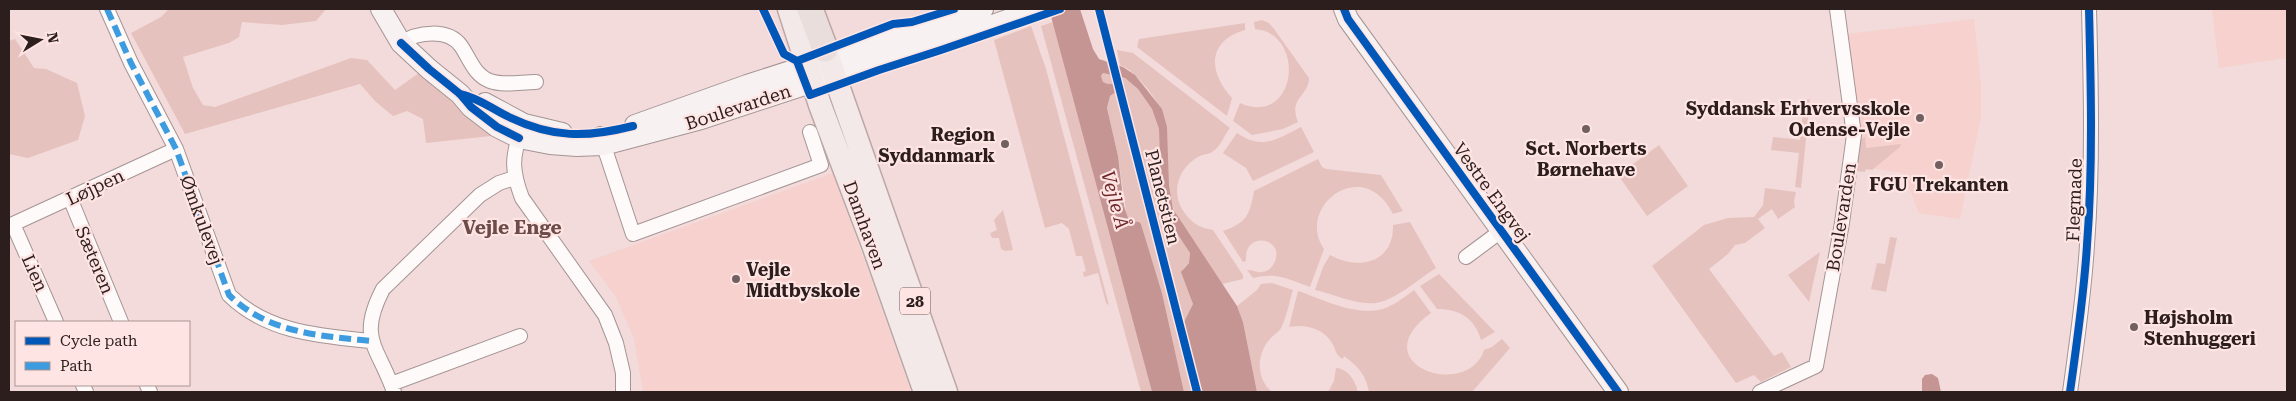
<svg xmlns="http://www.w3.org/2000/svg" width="2296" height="401" font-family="'Roboto Serif',serif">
	<rect width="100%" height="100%" fill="#f2dbda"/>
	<path fill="#f6d1ce" d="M2212,9H2287V58L2219,68Z
		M1974,19L1981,84V117L1960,219L1919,213L1903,173L1859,166L1861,143L1846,34Z
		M833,173L911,392H643L634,339L616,297L589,261Z"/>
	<path fill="#e6c2bf" d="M169,9H326L316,21L282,25L242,22L239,37L229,43L183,57L193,88L203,105L215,107L351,58L367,60L395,90L419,73L491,136L426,143L423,119L407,111L393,116L376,102L360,84L185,134L131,33L161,17Z
		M1262,20L1269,23L1274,29L1309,78C1309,96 1288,98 1298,122L1283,129L1252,135L1233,121L1240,103C1297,128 1307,33 1255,29L1254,22Z
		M1053,22L1152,392H1141L1041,26Z
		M1245,23V30C1207,41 1208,72 1232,98L1227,116L1137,47L1139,39Z
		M1031,26L1046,69L1109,305L1106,303L1098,273L1084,277L1083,272L1086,271L1082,256H1076L1069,229L1062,223L1045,228L994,40Z
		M15,39L34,68L46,69L77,83L85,116L78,140L28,158L9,154V41Z
		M1117,50L1133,53L1230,128C1225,134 1219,149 1212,152C1208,155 1202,154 1198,157C1179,168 1171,190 1182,209C1190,222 1199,228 1213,230L1243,275V279L1222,284C1208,262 1181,230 1173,207C1157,161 1183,131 1146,87C1138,78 1131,69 1120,65Z
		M1103,73L1125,78L1138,89L1152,109L1159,129L1161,197L1190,253L1189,263L1183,269L1193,304L1184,322L1202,392H1184L1162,293L1141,224L1136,222H1131L1127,217L1118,156L1107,108L1110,96L1123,88L1122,83L1108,84L1103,82L1101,76Z
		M1810,99L1801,188L1795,187L1799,153L1771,150L1773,137L1800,140L1804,100Z
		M1301,127L1314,152L1253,181L1246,168L1223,153L1237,133C1262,150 1276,140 1301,127Z
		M1865,137L1866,148L1901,144L1900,147L1872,170L1866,169L1865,172L1856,171L1860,140Z
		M1659,145L1688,186L1647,216L1618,175Z
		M1318,159L1322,167L1326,169L1381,175L1403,211L1393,214C1363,154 1295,207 1324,249L1310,287C1287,279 1278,272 1253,278L1247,270C1253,270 1257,273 1262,272C1267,272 1272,268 1274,263C1287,238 1243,229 1246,261L1243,262L1223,231C1247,223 1250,214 1254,191Z
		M1765,188L1796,192L1794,201L1795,207L1778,219L1772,209L1758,219L1765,228L1745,243L1735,245L1728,254L1709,269L1774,356L1782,352L1791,367L1761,382L1754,375L1736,383L1652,266L1704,225L1728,218L1754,217L1763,205Z
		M1003,210L1013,250L1005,251L1001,249L999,238H992L990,233L997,230L994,220Z
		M1410,222L1436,268C1420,278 1393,302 1375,303C1356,305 1333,294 1315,290L1323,267L1330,255C1359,271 1394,263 1393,225Z
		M1890,237L1897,238L1886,292L1871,289L1877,263L1885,264Z
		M1820,252L1809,302L1788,275Z
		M1439,274L1495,332L1481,340C1475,318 1459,309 1437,309L1420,286Z
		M1272,283L1293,290C1289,302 1287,317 1281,328C1279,332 1273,335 1270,339C1256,354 1256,379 1272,392H1257L1243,322L1237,306L1257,290L1261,284Z
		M1414,290L1431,313C1360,364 1468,401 1484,350L1492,347L1502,339L1510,348L1472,392H1369C1366,375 1358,366 1344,356L1343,359C1335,355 1336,349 1332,343C1323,328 1305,324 1289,327L1298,291C1325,300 1360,319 1388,307C1397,303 1406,296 1414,290Z
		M1336,368C1349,369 1355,381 1358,392H1328L1334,381Z"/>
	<path fill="#c49593" d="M1049,9H1080L1093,49L1099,59L1123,67L1135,75L1162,109L1167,127L1169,186L1173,209L1237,306L1243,322L1257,392H1202L1184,322L1193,304L1181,272L1189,263L1190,253L1171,224L1161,197L1159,129L1152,109L1138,89L1125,78L1103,73L1101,76L1103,82L1108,84L1122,83L1125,86L1110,96L1107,108L1118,156L1124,206L1129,221L1139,222L1141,224L1162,293L1184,392H1152Z
		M1932,374L1938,378L1941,392H1922V379L1925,375Z"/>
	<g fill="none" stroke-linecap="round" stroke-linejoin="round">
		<g stroke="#a59494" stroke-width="16">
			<path id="street" d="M107,9L131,63L176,149L229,295C268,333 320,336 371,341
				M401,43C417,32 448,28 461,46C470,59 474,75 490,81C504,86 521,82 536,82
				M522,130C511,157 512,171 522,198L605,315L616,343L623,373V392
				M600,134L633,234L821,165L810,132
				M70,198L121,322
				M1466,257L1501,231
				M56,322L13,224L176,149
				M391,384L520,336
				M83,385L86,392
				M147,385L150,392
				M394,392C378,346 357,339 383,289L480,195L499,183L514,178
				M1760,392L1816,366L1842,223L1854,135L1837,9
				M2070,392C2077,343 2084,294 2087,245C2093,166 2091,87 2089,9"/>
		</g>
		<g stroke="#a59494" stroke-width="22">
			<path id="secondary" d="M381,9L401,43L429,69L460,94L471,107L497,127L519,138L550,144L577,146L603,145L701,119L856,68L939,44L1038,9
				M1344,9L1348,19L1618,392
				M485,103L524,124L562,133
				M635,125L747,85L983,9"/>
		</g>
		<g stroke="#bca7a5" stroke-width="25">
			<path id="primary" d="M789,9L820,105L872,242L925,392
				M825,49L946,392"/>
		</g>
		<g stroke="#bca7a5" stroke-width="28">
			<path id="highway" d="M810,9L825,49"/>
		</g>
		<use href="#street" stroke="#fdfaf9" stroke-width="14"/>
		<use href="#secondary" stroke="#f7f1f1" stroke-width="20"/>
		<use href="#primary" stroke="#f2e9e8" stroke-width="22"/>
		<use href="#highway" stroke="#eadedd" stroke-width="25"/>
		<path stroke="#3d9bdf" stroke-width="6" stroke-dasharray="12 6" stroke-linecap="butt" d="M107,9L131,63L176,149L229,295C268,333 320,336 371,341"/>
		<g stroke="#fee5e3" stroke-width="11">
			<path id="cycleway" d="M763,9L784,54L797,61L810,95L879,70L941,50L1060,9
				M1099,9L1197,392
				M1344,9L1348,19L1618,392
				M401,43L429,69L460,94L471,107L497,127L519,138
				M797,61L893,24L912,22L954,9
				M460,94C479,98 492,109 509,117C553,138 586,138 633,126
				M2070,392C2077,343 2084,294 2087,245C2093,166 2091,87 2089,9"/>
		</g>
		<use href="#cycleway" stroke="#0057b8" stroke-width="8"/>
	</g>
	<g fill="#71605f" stroke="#fee5e3" stroke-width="2">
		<circle cx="1920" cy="118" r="5"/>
		<circle cx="1586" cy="129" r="5"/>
		<circle cx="1005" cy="144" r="5"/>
		<circle cx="1939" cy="165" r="5"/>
		<circle cx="736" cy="279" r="5"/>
		<circle cx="2134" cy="327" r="5"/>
	</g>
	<g text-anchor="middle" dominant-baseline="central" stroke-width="4.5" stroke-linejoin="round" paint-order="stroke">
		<rect fill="#fee5e3" stroke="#6b5a58" stroke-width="1" x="900" y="287.5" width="30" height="27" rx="4"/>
		<g font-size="16" font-weight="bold" fill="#2c1e1d">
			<text x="915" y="301">28</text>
		</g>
		<g font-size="18" fill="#2c1e1d" stroke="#fee5e3">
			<text transform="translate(738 107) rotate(-18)">Boulevarden</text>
			<text transform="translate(95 187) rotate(-25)">Løjpen</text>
			<text transform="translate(1492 192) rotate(54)">Vestre Engvej</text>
			<text transform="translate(1163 197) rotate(76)">Planetstien</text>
			<text transform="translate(2074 200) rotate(-88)">Flegmade</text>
			<text transform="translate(1841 217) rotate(-81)">Boulevarden</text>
			<text transform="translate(202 220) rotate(70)">Ømkulevej</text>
			<text transform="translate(865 225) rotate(70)">Damhaven</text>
			<text transform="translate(95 260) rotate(67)">Sæteren</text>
			<text transform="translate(35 273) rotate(66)">Lien</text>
		</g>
		<g font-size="18" font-weight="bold" fill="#2c1e1d" stroke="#fee5e3" text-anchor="end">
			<text x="1910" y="108">Syddansk Erhvervsskole<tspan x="1910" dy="21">Odense-Vejle</tspan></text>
			<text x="995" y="134">Region<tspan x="995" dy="21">Syddanmark</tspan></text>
			<text x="1586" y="148" text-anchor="middle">Sct. Norberts<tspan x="1586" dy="21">Børnehave</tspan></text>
			<text x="1939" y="184" text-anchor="middle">FGU Trekanten</text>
			<text x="746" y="269" text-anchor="start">Vejle<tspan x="746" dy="21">Midtbyskole</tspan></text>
			<text x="2144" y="317" text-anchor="start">Højsholm<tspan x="2144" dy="21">Stenhuggeri</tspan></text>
		</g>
		<g font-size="19" font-style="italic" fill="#6d2526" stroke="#fee5e3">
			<text transform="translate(1115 200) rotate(75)">Vejle Å</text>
		</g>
		<g font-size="19" font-weight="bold" fill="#6c4b49" stroke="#fee5e3">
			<text x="512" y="227">Vejle Enge</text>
		</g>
	</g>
	<rect width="2296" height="401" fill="none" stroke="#2c1e1d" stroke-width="20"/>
	<rect x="15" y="321" width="175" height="65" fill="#fee5e3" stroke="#aa9594"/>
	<rect x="25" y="337" width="25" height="8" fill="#0057b8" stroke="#aa9594"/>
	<text x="60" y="346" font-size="15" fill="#2c1e1d">Cycle path</text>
	<rect x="25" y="362" width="25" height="8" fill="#3d9bdf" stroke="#aa9594"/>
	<text x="60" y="371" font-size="15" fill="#2c1e1d">Path</text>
	<g transform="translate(40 40) rotate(80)" stroke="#fee5e3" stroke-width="4" paint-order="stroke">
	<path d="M0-4L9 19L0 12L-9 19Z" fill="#2c1e1d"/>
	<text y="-8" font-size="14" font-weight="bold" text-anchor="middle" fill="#2c1e1d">N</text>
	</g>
</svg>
